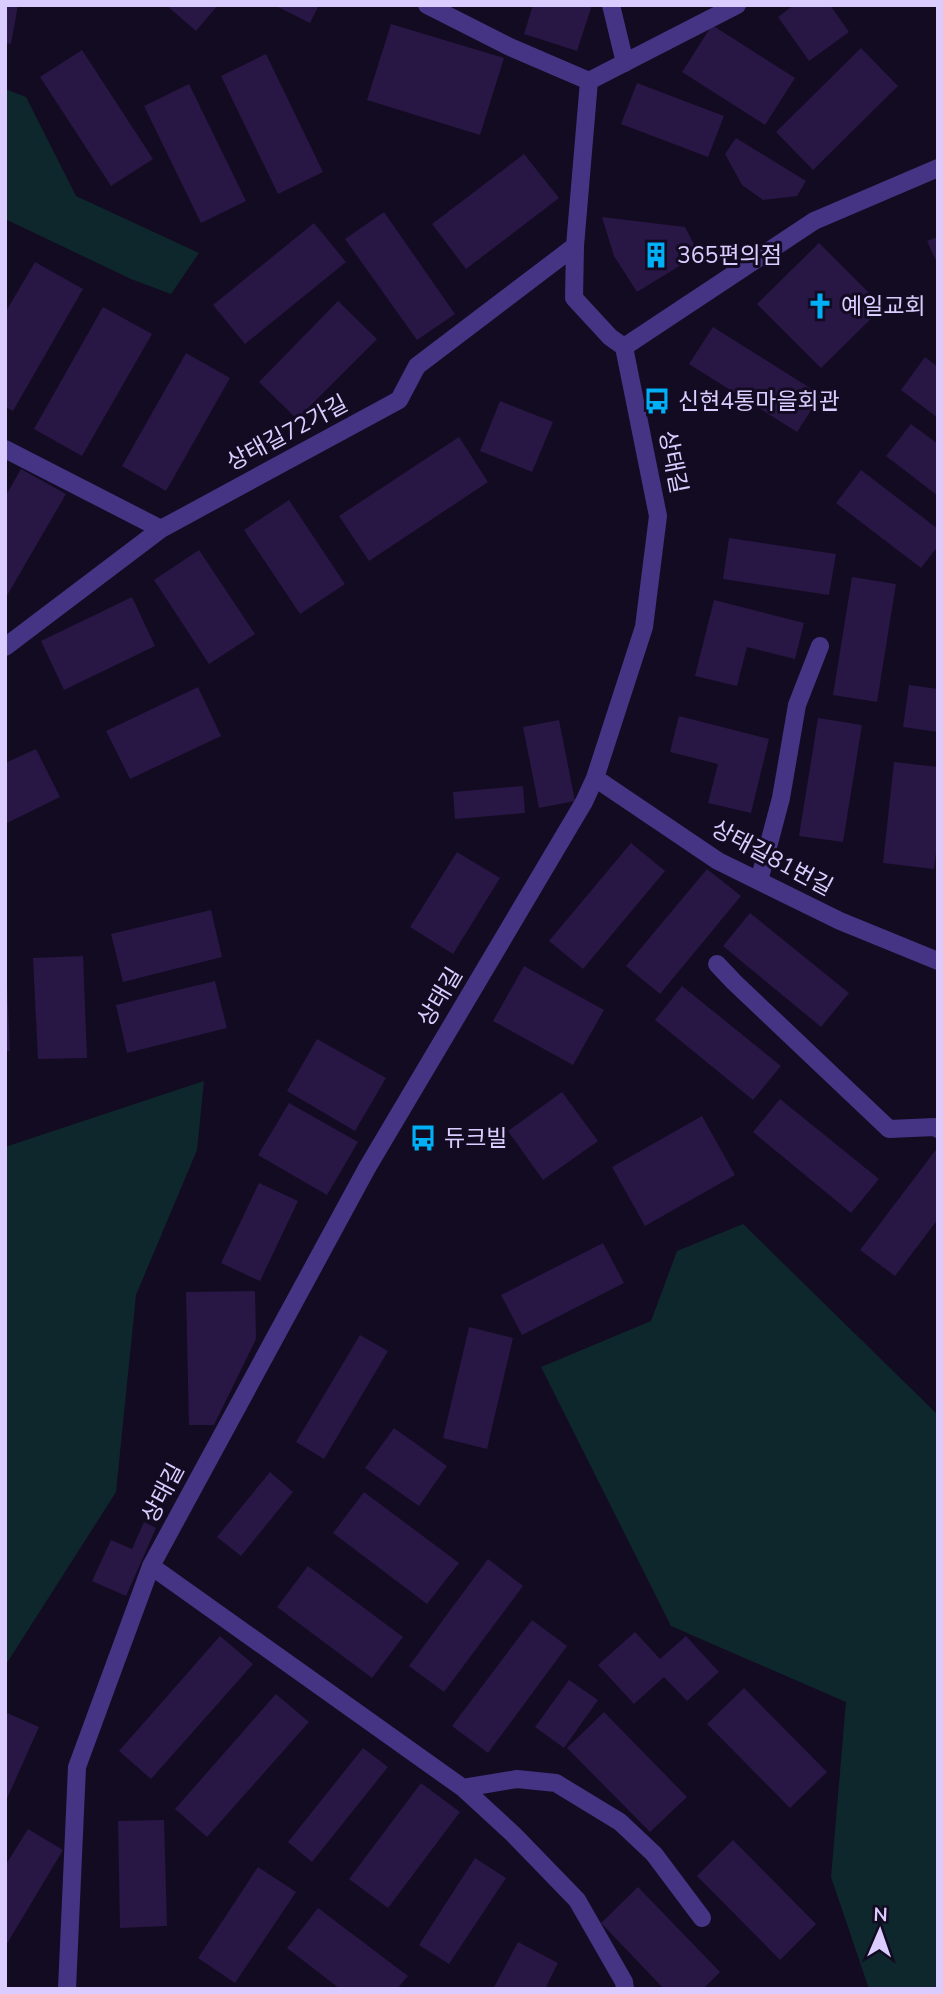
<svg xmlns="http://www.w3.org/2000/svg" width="943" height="1994" font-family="'Nunito Sans','Noto Sans KR',sans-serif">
	<rect width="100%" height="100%" fill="#130b21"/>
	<path fill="#0e272c" d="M5,89L26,97L76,196L199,253L171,294L131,279L5,219Z
		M204,1081L197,1150L136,1295L116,1492L5,1666V1147Z
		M743,1224L938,1415V1989H869L831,1877L846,1702L671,1626L541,1367L651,1321L677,1251Z"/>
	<path fill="#281644" d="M5,5H18L11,44L5,43Z
		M166,5H218L196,31Z
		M274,5H319L310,23Z
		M533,5H592L577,51L524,34Z
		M794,5H830L849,32L809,61L778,17Z
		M391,24L504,58L480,135L367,100Z
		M712,25L795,78L765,125L682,72Z
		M861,48L898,86L813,170L776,132Z
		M82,50L153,159L111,186L40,77Z
		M266,54L323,172L278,194L221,76Z
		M637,83L724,116L708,157L621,124Z
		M189,84L246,201L201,223L144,106Z
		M736,138L806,181L797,196L763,200L742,185L725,154Z
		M524,154L559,198L466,269L432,224Z
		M384,212L455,314L417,340L345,239Z
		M602,217L685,227L699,254L637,292L614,256Z
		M314,223L346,262L245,344L213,305Z
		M938,237V265L927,241Z
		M819,243L883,307L821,368L757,304Z
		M35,262L83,289L13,411L5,407V313Z
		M338,301L377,339L297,419L259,382Z
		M103,307L152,334L82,456L34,429Z
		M713,327L821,395L797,432L689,364Z
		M186,353L230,378L166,491L122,466Z
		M925,357L938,367V418L901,390Z
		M500,401L553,422L532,472L480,451Z
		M911,424L938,444V496L886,456Z
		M459,437L488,482L369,561L339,516Z
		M21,469L66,494L5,599V497Z
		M861,470L938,529V546L921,568L836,503Z
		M289,500L345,584L300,614L244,530Z
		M729,538L836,554L829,595L723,579Z
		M199,550L255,634L209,664L154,580Z
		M852,577L896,584L877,702L833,695Z
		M132,597L155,646L64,690L41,641Z
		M714,600L804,623L795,659L747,647L737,686L695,676Z
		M909,685L938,689V732L903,727Z
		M198,687L221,736L130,779L106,731Z
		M679,716L769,739L751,813L708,803L718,764L670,752Z
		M818,718L862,725L843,842L799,836Z
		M559,720L575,801L539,808L523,727Z
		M36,749L60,797L5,824V763Z
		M894,762L938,767V836L934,869L883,863Z
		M523,786L525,813L455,819L453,792Z
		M631,843L665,871L583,969L549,941Z
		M457,852L500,878L453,954L410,927Z
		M707,869L741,896L660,994L626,966Z
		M211,910L222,957L123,982L111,934Z
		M750,913L849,993L821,1027L723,946Z
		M83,956L87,1058L38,1059L33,958Z
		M524,966L604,1010L573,1065L493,1021Z
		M215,981L227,1028L127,1053L116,1005Z
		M5,983H7L10,1051H5Z
		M682,986L781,1066L753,1100L655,1020Z
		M317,1039L386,1078L355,1131L287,1091Z
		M562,1092L598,1141L543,1180L508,1131Z
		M780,1099L879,1179L851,1213L753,1132Z
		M289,1103L358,1142L327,1195L258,1155Z
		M702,1116L735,1175L645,1226L612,1167Z
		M938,1147V1219L895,1276L860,1250Z
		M259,1183L298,1201L260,1281L221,1263Z
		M603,1243L624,1283L522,1335L501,1295Z
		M255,1291L256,1339L214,1425H189L186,1292Z
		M469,1327L513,1338L487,1449L443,1438Z
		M360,1335L388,1351L324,1459L296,1442Z
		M394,1428L447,1466L419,1506L365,1468Z
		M270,1472L293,1492L241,1556L217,1537Z
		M364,1492L459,1563L427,1604L333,1533Z
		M144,1522L156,1528L126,1596L92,1581L111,1540L132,1549Z
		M488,1559L523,1586L444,1692L409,1666Z
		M308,1566L403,1637L372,1678L277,1607Z
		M532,1620L567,1646L488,1753L452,1726Z
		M635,1632L660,1659L686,1636L719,1672L687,1701L664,1677L634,1704L598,1665Z
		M220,1636L253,1664L151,1779L119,1751Z
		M569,1680L598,1700L564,1748L535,1727Z
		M744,1688L827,1772L790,1808L707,1724Z
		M276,1694L309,1722L207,1837L175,1809Z
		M604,1712L687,1797L650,1832L567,1748Z
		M7,1713L39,1727L5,1803V1718Z
		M363,1748L388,1767L312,1862L288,1842Z
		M421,1783L460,1812L388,1908L349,1879Z
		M164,1820L167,1926L120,1928L118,1821Z
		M28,1829L63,1850L5,1947V1866Z
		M733,1840L816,1924L780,1960L697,1876Z
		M475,1858L506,1878L449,1964L419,1945Z
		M258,1867L296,1892L235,1983L198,1958Z
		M638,1887L720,1972L703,1989H664L601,1923Z
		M318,1908L408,1976L397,1989H340L287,1948Z
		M518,1942L558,1963L545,1989H493Z"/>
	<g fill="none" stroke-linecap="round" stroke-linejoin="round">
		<path stroke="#453384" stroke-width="18" d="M427,5L510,47L589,81
			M611,5L625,63
			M624,347L610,337L574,298L575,246L589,81L737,5
			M5,449L161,529
			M5,647L161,529L399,400L417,366L575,246
			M595,778L718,861L840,921L938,961
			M759,881L781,798L797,705L820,646
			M717,964L734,982L889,1129L935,1127L938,1129
			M151,1566L463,1788L517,1779L556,1783L620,1822L654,1854L702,1918
			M463,1788L513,1834L577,1900L624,1982L625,1989
			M67,1989L77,1767L151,1566L367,1168L584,802L595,778L644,627L658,516L624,347L814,221L938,168"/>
	</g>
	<defs>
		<g id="building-bare" transform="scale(2.1)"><path d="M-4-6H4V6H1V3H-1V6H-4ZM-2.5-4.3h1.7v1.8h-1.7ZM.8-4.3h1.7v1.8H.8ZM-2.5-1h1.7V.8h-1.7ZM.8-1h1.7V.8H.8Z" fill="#00b0f7" stroke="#130b21" stroke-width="2.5" paint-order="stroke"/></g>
		<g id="church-bare" transform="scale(2.1)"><path d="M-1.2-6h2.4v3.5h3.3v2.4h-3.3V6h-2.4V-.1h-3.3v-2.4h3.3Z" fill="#00b0f7" stroke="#130b21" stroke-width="2.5" paint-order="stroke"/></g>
		<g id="bus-bare" transform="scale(2.1)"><path d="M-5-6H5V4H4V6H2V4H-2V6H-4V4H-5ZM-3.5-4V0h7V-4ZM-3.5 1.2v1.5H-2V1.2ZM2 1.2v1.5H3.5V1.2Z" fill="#00b0f7" stroke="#130b21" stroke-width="2.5" paint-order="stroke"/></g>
	</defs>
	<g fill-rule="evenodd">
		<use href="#building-bare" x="656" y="255"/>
		<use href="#church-bare" x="820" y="306"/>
		<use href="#bus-bare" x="657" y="401"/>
		<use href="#bus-bare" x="423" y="1138"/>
	</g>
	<g text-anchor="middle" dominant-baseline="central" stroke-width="6" stroke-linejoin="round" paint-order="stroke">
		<g font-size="23" fill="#dbccff" stroke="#130b21" text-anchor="start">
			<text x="677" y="255">365편의점</text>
			<text x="841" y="306">예일교회</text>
			<text x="678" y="401">신현4통마을회관</text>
			<text x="444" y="1138">듀크빌</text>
		</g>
		<g font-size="23" fill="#dbccff" stroke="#130b21">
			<text transform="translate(287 433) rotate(-28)">상태길72가길</text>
			<text transform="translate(673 462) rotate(79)">상태길</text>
			<text transform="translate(772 858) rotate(28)">상태길81번길</text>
			<text transform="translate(440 997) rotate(-59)">상태길</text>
			<text transform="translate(163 1493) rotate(-62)">상태길</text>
		</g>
	</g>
	<rect width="943" height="1994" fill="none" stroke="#dbccff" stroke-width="14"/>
	<g transform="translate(880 1931) rotate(2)" stroke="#130b21" stroke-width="5" paint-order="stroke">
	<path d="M0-5L12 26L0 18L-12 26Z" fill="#dbccff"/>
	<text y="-10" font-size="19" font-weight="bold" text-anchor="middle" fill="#dbccff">N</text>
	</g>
</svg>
